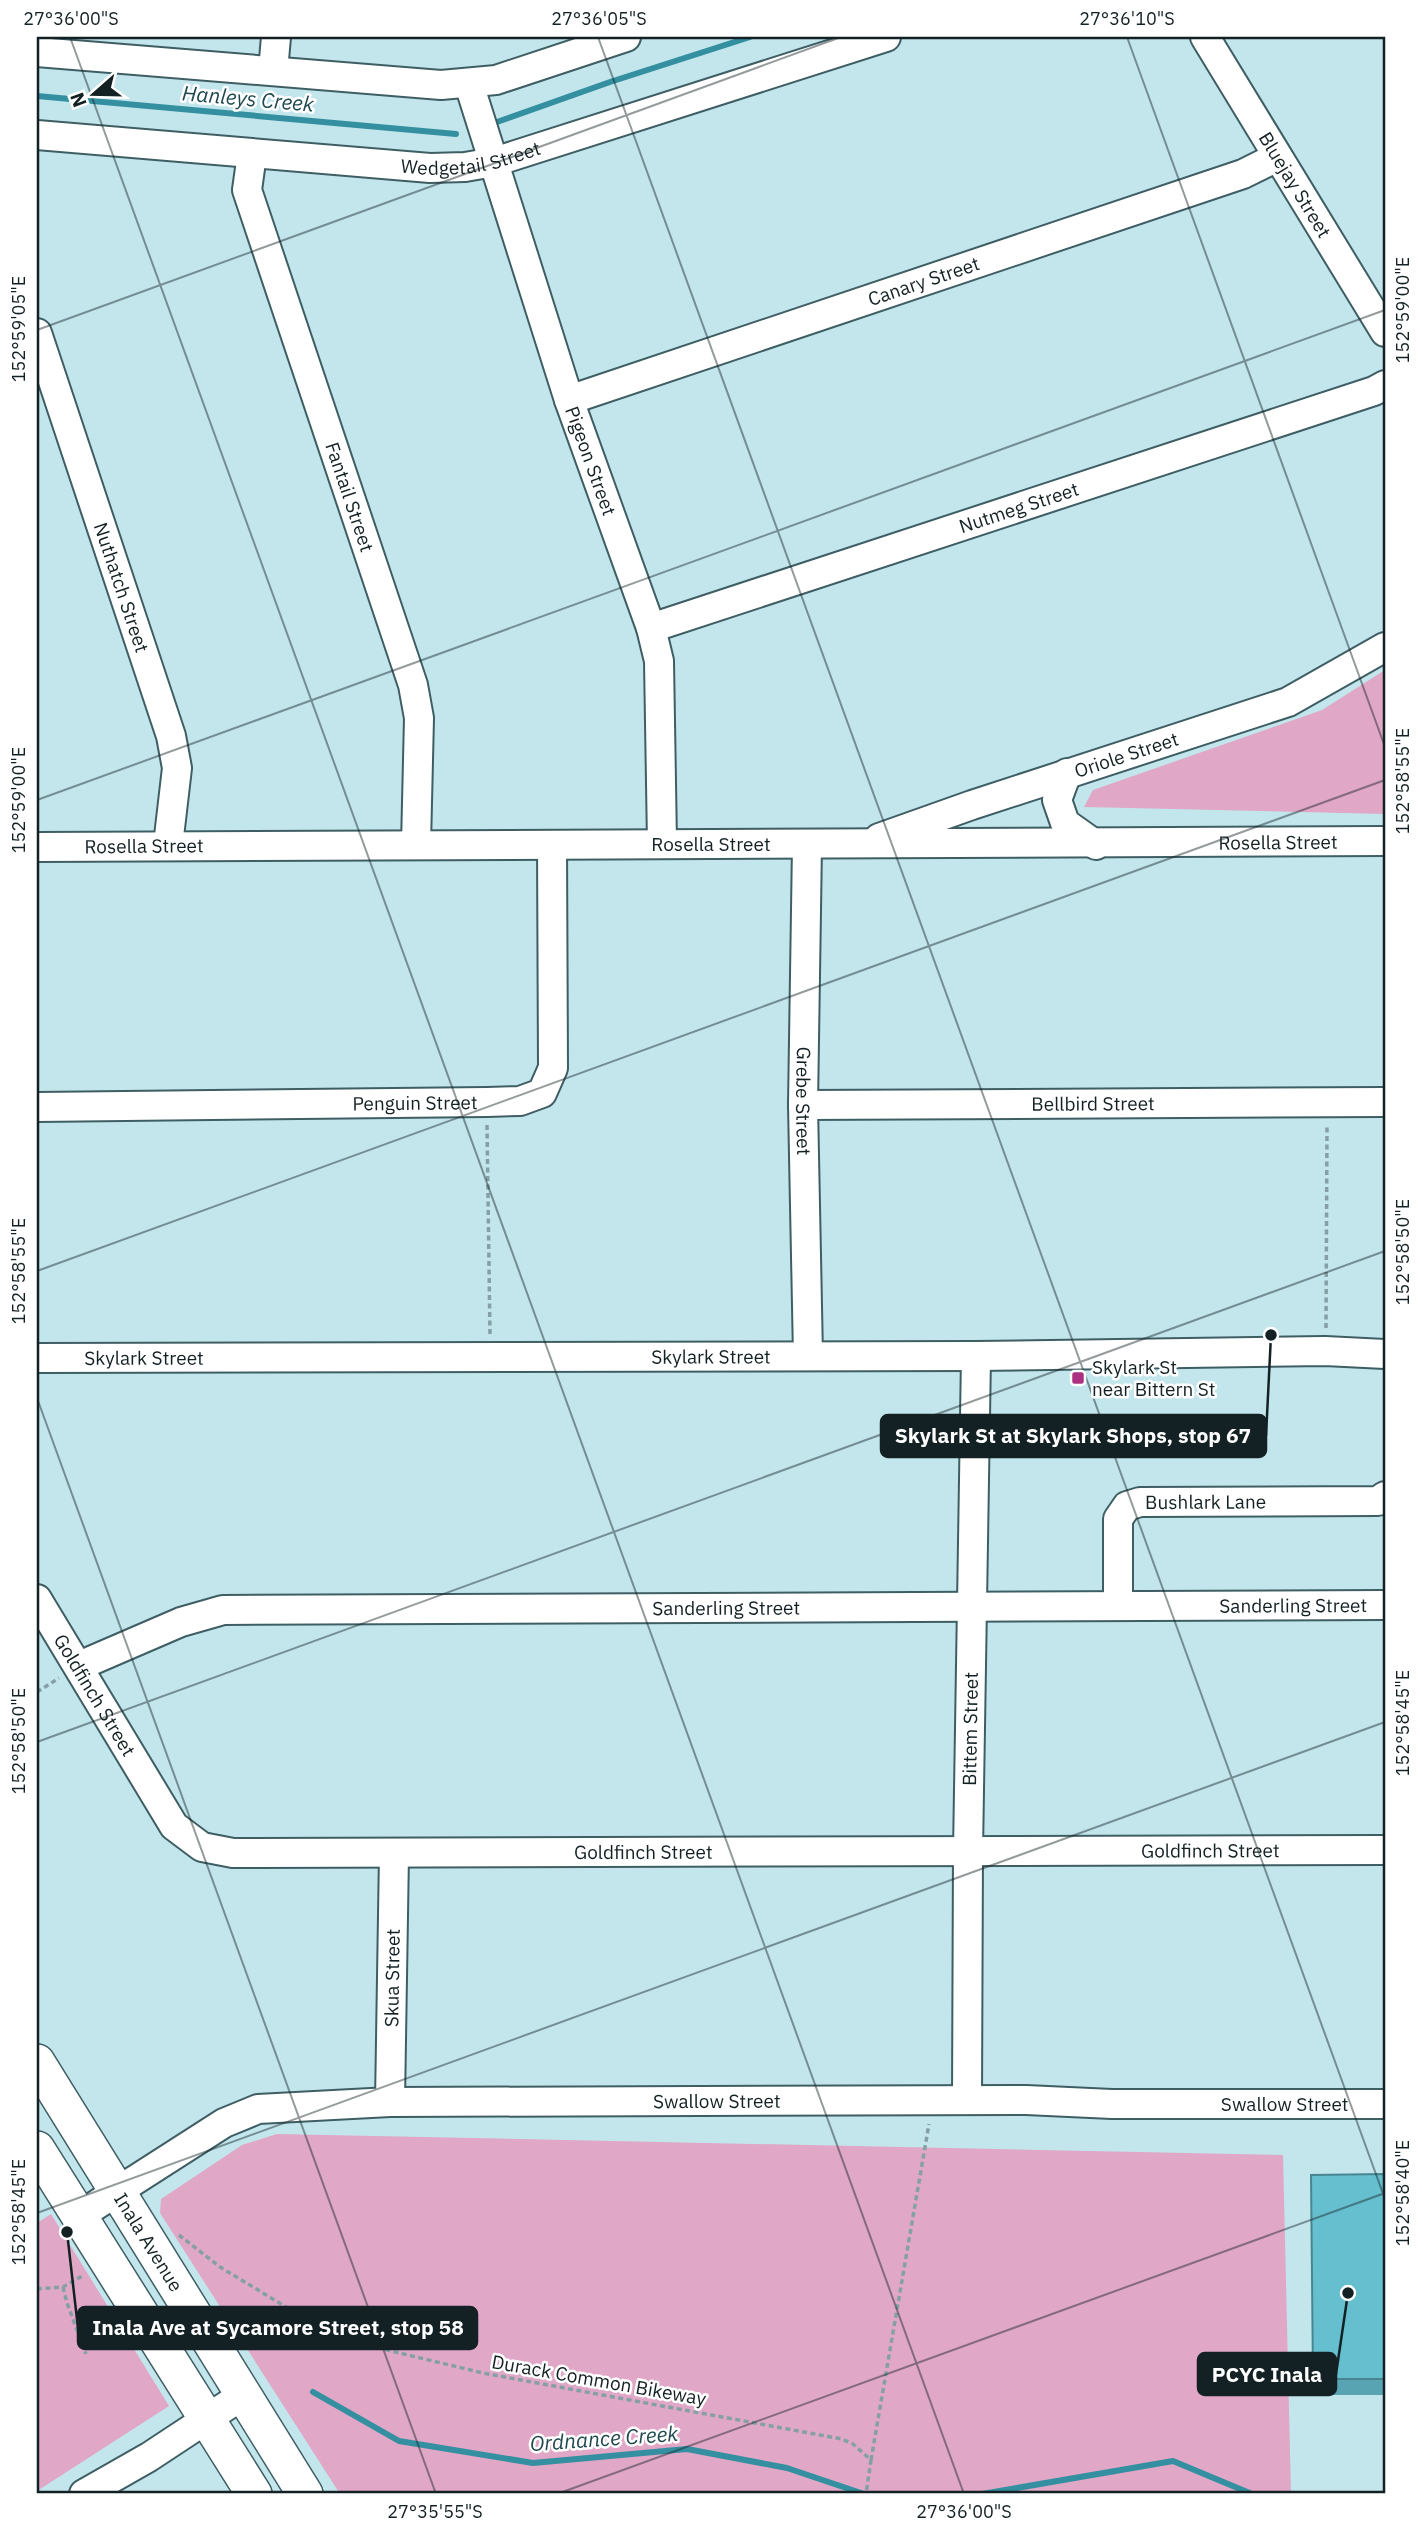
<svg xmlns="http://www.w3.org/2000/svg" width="1422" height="2531" font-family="'IBM Plex Sans',sans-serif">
	<rect width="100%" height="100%" fill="#c3e6ed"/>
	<path fill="#e0a7c7" d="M1385,670V814L1084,807L1093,790L1322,710Z
		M277,2134L1283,2155L1291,2494H340L160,2213L161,2199L242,2145Z
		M51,2214L169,2406L37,2491V2223Z"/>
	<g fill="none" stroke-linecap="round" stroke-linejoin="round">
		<path stroke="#3490a0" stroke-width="6" d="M37,96L456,134
			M497,122L610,82L750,37
			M313,2392L399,2441L533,2463L687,2449L787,2468L864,2494
			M982,2494L1173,2461L1252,2494"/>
		<g stroke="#3e5e63" stroke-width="32">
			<g id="minor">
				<path id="s1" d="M1205,37L1385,332"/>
				<path d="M37,52L441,85L496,80L626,37"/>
				<path d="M273,71L276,37"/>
				<path id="s2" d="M469,84L569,400L651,628L659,661L662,843"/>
				<path id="s3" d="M37,135L430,168L465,167L494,162L886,37"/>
				<path id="s4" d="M252,154L247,190L413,685L419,718L416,845"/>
				<path id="s5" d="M37,333L171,736L177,768L168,845"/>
				<path id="s6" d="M569,400L1243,174L1277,157"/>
				<path id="s7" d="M651,628L1374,391L1385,385"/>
				<path d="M1067,773L1057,800L1065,823L1096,845"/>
				<path id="s8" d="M879,838L972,805L1288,702L1385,647"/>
				<path id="s9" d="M807,845L803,1105L808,1356"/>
				<path id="s10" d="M37,847C486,841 936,847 1385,841"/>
				<path id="s11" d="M803,1105L1385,1102"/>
				<path id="s12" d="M37,1107L487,1102L520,1101L542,1093L553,1068L552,845"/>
				<path id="s13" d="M37,1358L976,1356L1325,1351L1385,1354"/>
				<path id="s14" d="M37,1599L174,1826L202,1847L233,1853L1385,1850"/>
				<path id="s15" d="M1118,1606V1519L1127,1506L1140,1502L1378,1501L1385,1496"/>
				<path id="s16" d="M79,1666L181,1622L223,1610L1385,1605"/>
				<path id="s17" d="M967,2100L968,1852L976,1356"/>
				<path id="s18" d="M390,2102L394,1853"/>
				<path id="s19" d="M79,2216L224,2123L258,2109L390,2102L1026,2100L1112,2104H1385"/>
				<path d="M84,2494L149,2457L243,2395"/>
			</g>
		</g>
		<g stroke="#3e5e63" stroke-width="38">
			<g id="major">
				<path id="s20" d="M37,2062L305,2494"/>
				<path d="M37,2149L254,2494"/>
			</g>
		</g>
		<path stroke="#84a0a5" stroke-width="3.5" stroke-dasharray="5 3.5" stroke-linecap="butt" d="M487,1125L490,1335
			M1326,1328L1327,1126
			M37,1692L59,1678
			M179,2235L220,2267L324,2330L358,2343L483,2373L842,2439L853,2444L871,2460L866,2494
			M63,2287L67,2303L86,2354
			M37,2289L63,2287L84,2275
			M871,2460L929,2124"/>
		<use href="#minor" stroke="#fff" stroke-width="28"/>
		<use href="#major" stroke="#fff" stroke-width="35"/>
	</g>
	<path fill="#58a4b2" d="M1385,2174V2395H1313L1311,2175Z"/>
	<path fill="#66bfcf" stroke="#478691" stroke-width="2" d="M1385,2174V2379H1313L1311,2175Z"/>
	<path fill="none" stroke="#142124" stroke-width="2" stroke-opacity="0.45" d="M70,37L964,2494M598,37L1385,2199M1127,37L1385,747M37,330L841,37M37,800L1385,310M37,1271L1385,780M37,1398L436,2494M37,1742L1385,1251M37,2213L1385,1722M557,2494L1385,2193"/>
	<rect fill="#ac3183" stroke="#fff" stroke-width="2.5" x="1071" y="1371" width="14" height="14" rx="3.5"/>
	<g text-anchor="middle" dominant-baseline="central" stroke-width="5" stroke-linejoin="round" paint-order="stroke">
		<g font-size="19" fill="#142124" stroke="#fff">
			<text stroke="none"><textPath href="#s3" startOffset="436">Wedgetail Street</textPath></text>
			<text stroke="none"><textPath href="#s1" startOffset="173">Bluejay Street</textPath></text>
			<text stroke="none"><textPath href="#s6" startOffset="374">Canary Street</textPath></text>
			<text stroke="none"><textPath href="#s2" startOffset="396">Pigeon Street</textPath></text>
			<text stroke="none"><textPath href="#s4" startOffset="360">Fantail Street</textPath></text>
			<text stroke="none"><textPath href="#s7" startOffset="387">Nutmeg Street</textPath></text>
			<text stroke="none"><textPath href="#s5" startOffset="268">Nuthatch Street</textPath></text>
			<text stroke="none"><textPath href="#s8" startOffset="261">Oriole Street</textPath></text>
			<text stroke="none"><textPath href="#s10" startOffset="1241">Rosella Street</textPath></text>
			<text stroke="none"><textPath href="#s10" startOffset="674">Rosella Street</textPath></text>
			<text stroke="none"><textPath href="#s10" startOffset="107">Rosella Street</textPath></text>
			<text stroke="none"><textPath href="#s9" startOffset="256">Grebe Street</textPath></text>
			<text stroke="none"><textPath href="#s12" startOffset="378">Penguin Street</textPath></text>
			<text stroke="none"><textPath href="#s11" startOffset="290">Bellbird Street</textPath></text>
			<text stroke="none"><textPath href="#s13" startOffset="674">Skylark Street</textPath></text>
			<text stroke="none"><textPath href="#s13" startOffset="107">Skylark Street</textPath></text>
			<text stroke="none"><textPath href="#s15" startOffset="182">Bushlark Lane</textPath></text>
			<text stroke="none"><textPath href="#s16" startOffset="1225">Sanderling Street</textPath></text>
			<text stroke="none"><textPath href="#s16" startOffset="658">Sanderling Street</textPath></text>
			<text stroke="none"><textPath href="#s14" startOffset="112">Goldfinch Street</textPath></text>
			<text stroke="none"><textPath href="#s17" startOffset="371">Bittem Street</textPath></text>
			<text stroke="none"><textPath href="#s14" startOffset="1309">Goldfinch Street</textPath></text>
			<text stroke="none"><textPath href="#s14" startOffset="742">Goldfinch Street</textPath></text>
			<text stroke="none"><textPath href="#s18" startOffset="124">Skua Street</textPath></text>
			<text stroke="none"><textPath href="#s19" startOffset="668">Swallow Street</textPath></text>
			<text stroke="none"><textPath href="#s19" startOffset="1236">Swallow Street</textPath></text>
			<text stroke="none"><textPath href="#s20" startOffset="212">Inala Avenue</textPath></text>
			<text transform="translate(599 2380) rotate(10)">Durack Common Bikeway</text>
		</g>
		<g font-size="19" fill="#142124" stroke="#fff" text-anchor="start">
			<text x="1092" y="1367">Skylark St<tspan x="1092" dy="22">near Bittern St</tspan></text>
		</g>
		<g font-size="21" font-style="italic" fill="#1f484f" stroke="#fff">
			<text transform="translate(248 98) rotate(5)">Hanleys Creek</text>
			<text transform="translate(604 2438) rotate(-4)">Ordnance Creek</text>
		</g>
	</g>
	<path fill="none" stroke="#142124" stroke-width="2.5" d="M1271 1335L1266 1436M67 2232L78 2328M1348 2293L1336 2374"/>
	<g fill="#142124" stroke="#fff" stroke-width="2.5">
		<circle cx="1271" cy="1335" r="7"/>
		<circle cx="67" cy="2232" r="7"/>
		<circle cx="1348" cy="2293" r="7"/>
	</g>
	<g fill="#142124" stroke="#142124" stroke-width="2.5">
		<rect x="881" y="1415" width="385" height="42" rx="7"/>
		<rect x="78" y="2307" width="399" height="42" rx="7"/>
		<rect x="1198" y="2353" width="138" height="42" rx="7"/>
	</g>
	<g font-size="21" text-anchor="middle" font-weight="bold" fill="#fff">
		<text x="1073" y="1443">Skylark St at Skylark Shops, stop 67</text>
		<text x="278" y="2335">Inala Ave at Sycamore Street, stop 58</text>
		<text x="1267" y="2382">PCYC Inala</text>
	</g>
	<rect width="1422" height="2531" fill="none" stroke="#ffffff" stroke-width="77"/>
	<g transform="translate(94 94) rotate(250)" stroke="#ffffff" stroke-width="5" paint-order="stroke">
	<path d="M0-5L12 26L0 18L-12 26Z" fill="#142124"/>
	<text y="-10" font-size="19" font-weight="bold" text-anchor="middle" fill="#142124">N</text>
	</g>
	<rect x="38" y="38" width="1346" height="2454" fill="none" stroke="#142124" stroke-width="2.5"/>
	<g font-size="18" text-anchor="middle" fill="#142124">
		<text x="71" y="25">27°36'00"S</text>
		<text x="599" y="25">27°36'05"S</text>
		<text x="1127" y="25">27°36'10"S</text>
		<text transform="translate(1403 310) rotate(-90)" y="6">152°59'00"E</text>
		<text transform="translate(19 329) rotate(-90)" y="6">152°59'05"E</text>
		<text transform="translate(1403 781) rotate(-90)" y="6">152°58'55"E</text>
		<text transform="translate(19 800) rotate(-90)" y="6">152°59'00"E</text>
		<text transform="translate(1403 1252) rotate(-90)" y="6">152°58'50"E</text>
		<text transform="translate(19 1271) rotate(-90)" y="6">152°58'55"E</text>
		<text transform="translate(1403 1723) rotate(-90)" y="6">152°58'45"E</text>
		<text transform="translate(19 1741) rotate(-90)" y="6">152°58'50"E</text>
		<text transform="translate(1403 2193) rotate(-90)" y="6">152°58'40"E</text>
		<text transform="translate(19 2212) rotate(-90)" y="6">152°58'45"E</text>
		<text x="435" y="2518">27°35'55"S</text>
		<text x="964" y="2518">27°36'00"S</text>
	</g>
</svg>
